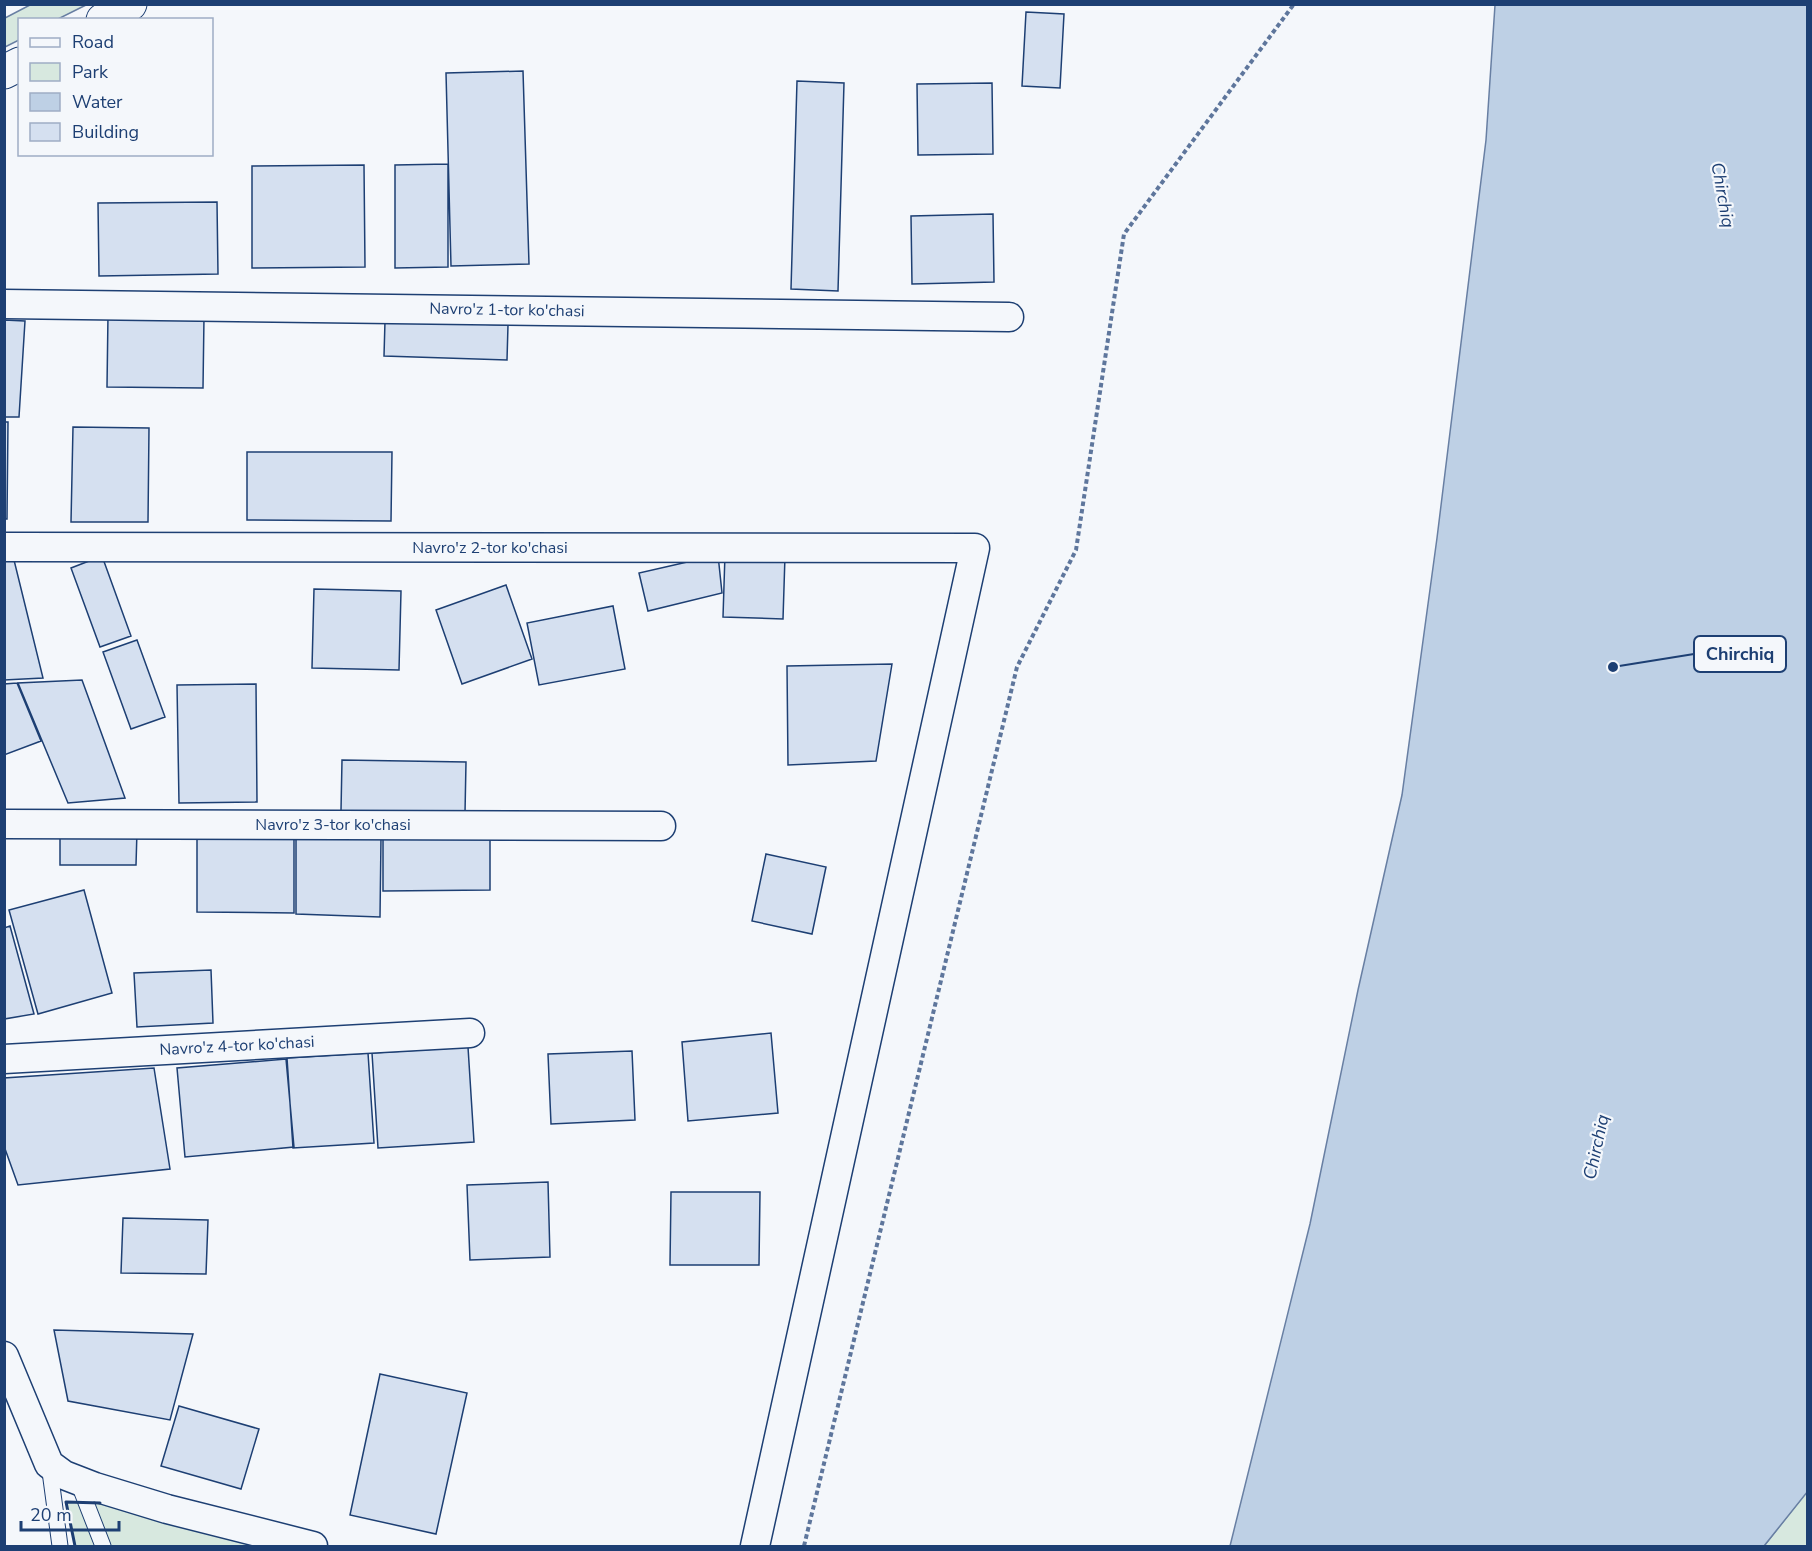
<svg xmlns="http://www.w3.org/2000/svg" width="1812" height="1551" font-family="'Nunito Sans',sans-serif">
	<rect width="100%" height="100%" fill="#f4f7fb"/>
	<path fill="#d7e8df" stroke="#687fa3" stroke-width="1.5" d="M30,5V4L86,5L58,19L20,20L19,40L5,47V18Z
		M1807,1491V1546H1764Z
		M66,1502L104,1503L278,1546H75Z"/>
	<path fill="#bed0e5" stroke="#687fa3" stroke-width="1.5" d="M1495,5H1807L1808,1491L1764,1546H1230L1310,1224L1358,990L1402,795L1437,538L1486,140Z"/>
	<path fill="#d5e0f0" stroke="#1d3f73" stroke-width="1.5" d="M1026,12L1064,14L1060,88L1022,86Z
		M523,71L529,264L451,266L446,73Z
		M797,81L844,83L838,291L791,289Z
		M992,83L993,154L918,155L917,84Z
		M448,164V267L395,268V165Z
		M364,165L365,267L252,268V166Z
		M217,202L218,274L99,276L98,203Z
		M993,214L994,282L912,284L911,216Z
		M108,315L204,317L203,388L107,387Z
		M4,320L25,321L19,417H4Z
		M385,321L508,325L507,360L384,356Z
		M4,422H8L7,519H4Z
		M73,427L149,428L148,522H71Z
		M247,452H392L391,521L247,520Z
		M725,554L785,556L783,619L723,617Z
		M718,555L722,593L648,611L639,573Z
		M102,556L131,636L100,647L71,568Z
		M4,560H14L43,678L4,680Z
		M506,585L532,659L462,684L436,610Z
		M314,589L401,591L399,670L312,668Z
		M613,606L625,669L539,685L527,623Z
		M137,640L165,717L131,729L103,652Z
		M892,664L876,761L788,765L787,666Z
		M82,680L125,798L68,803L18,683Z
		M17,683L41,741L4,755V684Z
		M256,684L257,802L179,803L177,685Z
		M342,760L466,762L465,813L341,811Z
		M60,831H137L136,865H60Z
		M197,836H294V913L197,912Z
		M296,836L381,838L380,917L296,914Z
		M490,837V890L383,891V838Z
		M766,854L826,867L812,934L752,921Z
		M84,890L112,993L38,1014L9,910Z
		M10,926L34,1014L4,1019V928Z
		M211,970L213,1023L137,1027L134,973Z
		M771,1033L778,1113L688,1121L682,1042Z
		M468,1047L474,1142L378,1148L372,1053Z
		M632,1051L635,1120L551,1124L548,1054Z
		M368,1053L374,1143L293,1148L287,1058Z
		M286,1059L294,1147L185,1157L177,1068Z
		M154,1068L170,1169L18,1185L4,1146V1078Z
		M548,1182L550,1257L470,1260L467,1185Z
		M671,1192H760L759,1265H670Z
		M123,1218L208,1220L206,1274L121,1273Z
		M54,1330L193,1334L170,1420L68,1401Z
		M380,1374L467,1393L436,1534L350,1515Z
		M179,1406L259,1429L241,1489L161,1466Z"/>
	<g fill="none" stroke-linecap="round" stroke-linejoin="round">
		<g stroke="#1d3f73" stroke-width="17">
			<path id="service" d="M49,1464L60,1546
				M78,1482L103,1546"/>
		</g>
		<g stroke="#1d3f73" stroke-width="31">
			<path id="minor" d="M4,304L1009,317
				M4,547L975,548L755,1546
				M4,824L661,826
				M4,1059L470,1033
				M4,1356L49,1464L64,1475L95,1487L167,1509L313,1546"/>
		</g>
		<g stroke="#1d3f73" stroke-width="35">
			<path id="trunk" d="M103,20L130,4
				M4,72L20,64"/>
		</g>
		<path stroke="#5e769c" stroke-width="4" stroke-dasharray="4.5 3" stroke-linecap="butt" d="M804,1546L1017,667L1076,550L1124,234L1294,4"/>
		<use href="#service" stroke="#f4f7fb" stroke-width="15"/>
		<use href="#minor" stroke="#f4f7fb" stroke-width="28"/>
		<use href="#trunk" stroke="#f4f7fb" stroke-width="33"/>
		<path stroke="#1d3f73" stroke-width="3" d="M75,1546L66,1502L100,1503"/>
	</g>
	<g text-anchor="middle" dominant-baseline="central" stroke-width="4.5" stroke-linejoin="round" paint-order="stroke">
		<g font-size="16" fill="#1d3f73" stroke="#f4f7fb">
			<text transform="translate(507 310) rotate(1)">Navro'z 1-tor ko'chasi</text>
			<text x="490" y="548">Navro'z 2-tor ko'chasi</text>
			<text x="333" y="825">Navro'z 3-tor ko'chasi</text>
			<text transform="translate(237 1046) rotate(-3)">Navro'z 4-tor ko'chasi</text>
		</g>
		<g font-size="18" font-style="italic" fill="#1d3f73" stroke="#f4f7fb">
			<text transform="translate(1723 195) rotate(80)">Chirchiq</text>
			<text transform="translate(1596 1147) rotate(-78)">Chirchiq</text>
		</g>
	</g>
	<path fill="none" stroke="#1d3f73" stroke-width="2" d="M1613 667L1694 654"/>
	<circle fill="#1d3f73" stroke="#f4f7fb" stroke-width="2" cx="1613" cy="667" r="6"/>
	<rect fill="#f4f7fb" stroke="#1d3f73" stroke-width="2" x="1694" y="636" width="92" height="36" rx="6"/>
	<g font-size="18" text-anchor="middle" font-weight="bold" fill="#1d3f73">
		<text x="1740" y="660">Chirchiq</text>
	</g>
	<rect width="1812" height="1551" fill="none" stroke="#1d3f73" stroke-width="12"/>
	<rect x="18" y="18" width="195" height="138" fill="#f4f7fb" stroke="#9eadc5" stroke-width="1.5"/>
	<rect x="30" y="38" width="30" height="9" fill="#f4f7fb" stroke="#9eadc5" stroke-width="1.5"/>
	<text x="72" y="48" font-size="18" fill="#1d3f73">Road</text>
	<rect x="30" y="63" width="30" height="18" fill="#d7e8df" stroke="#9eadc5" stroke-width="1.5"/>
	<text x="72" y="78" font-size="18" fill="#1d3f73">Park</text>
	<rect x="30" y="93" width="30" height="18" fill="#bed0e5" stroke="#9eadc5" stroke-width="1.5"/>
	<text x="72" y="108" font-size="18" fill="#1d3f73">Water</text>
	<rect x="30" y="123" width="30" height="18" fill="#d5e0f0" stroke="#9eadc5" stroke-width="1.5"/>
	<text x="72" y="138" font-size="18" fill="#1d3f73">Building</text>
	<path d="M21 1521v9h98v-9" fill="none" stroke="#1d3f73" stroke-width="3"/>
	<text x="30" y="1521" font-size="18" fill="#1d3f73" stroke="#f4f7fb" stroke-width="4.5" paint-order="stroke">20 m</text>
</svg>
